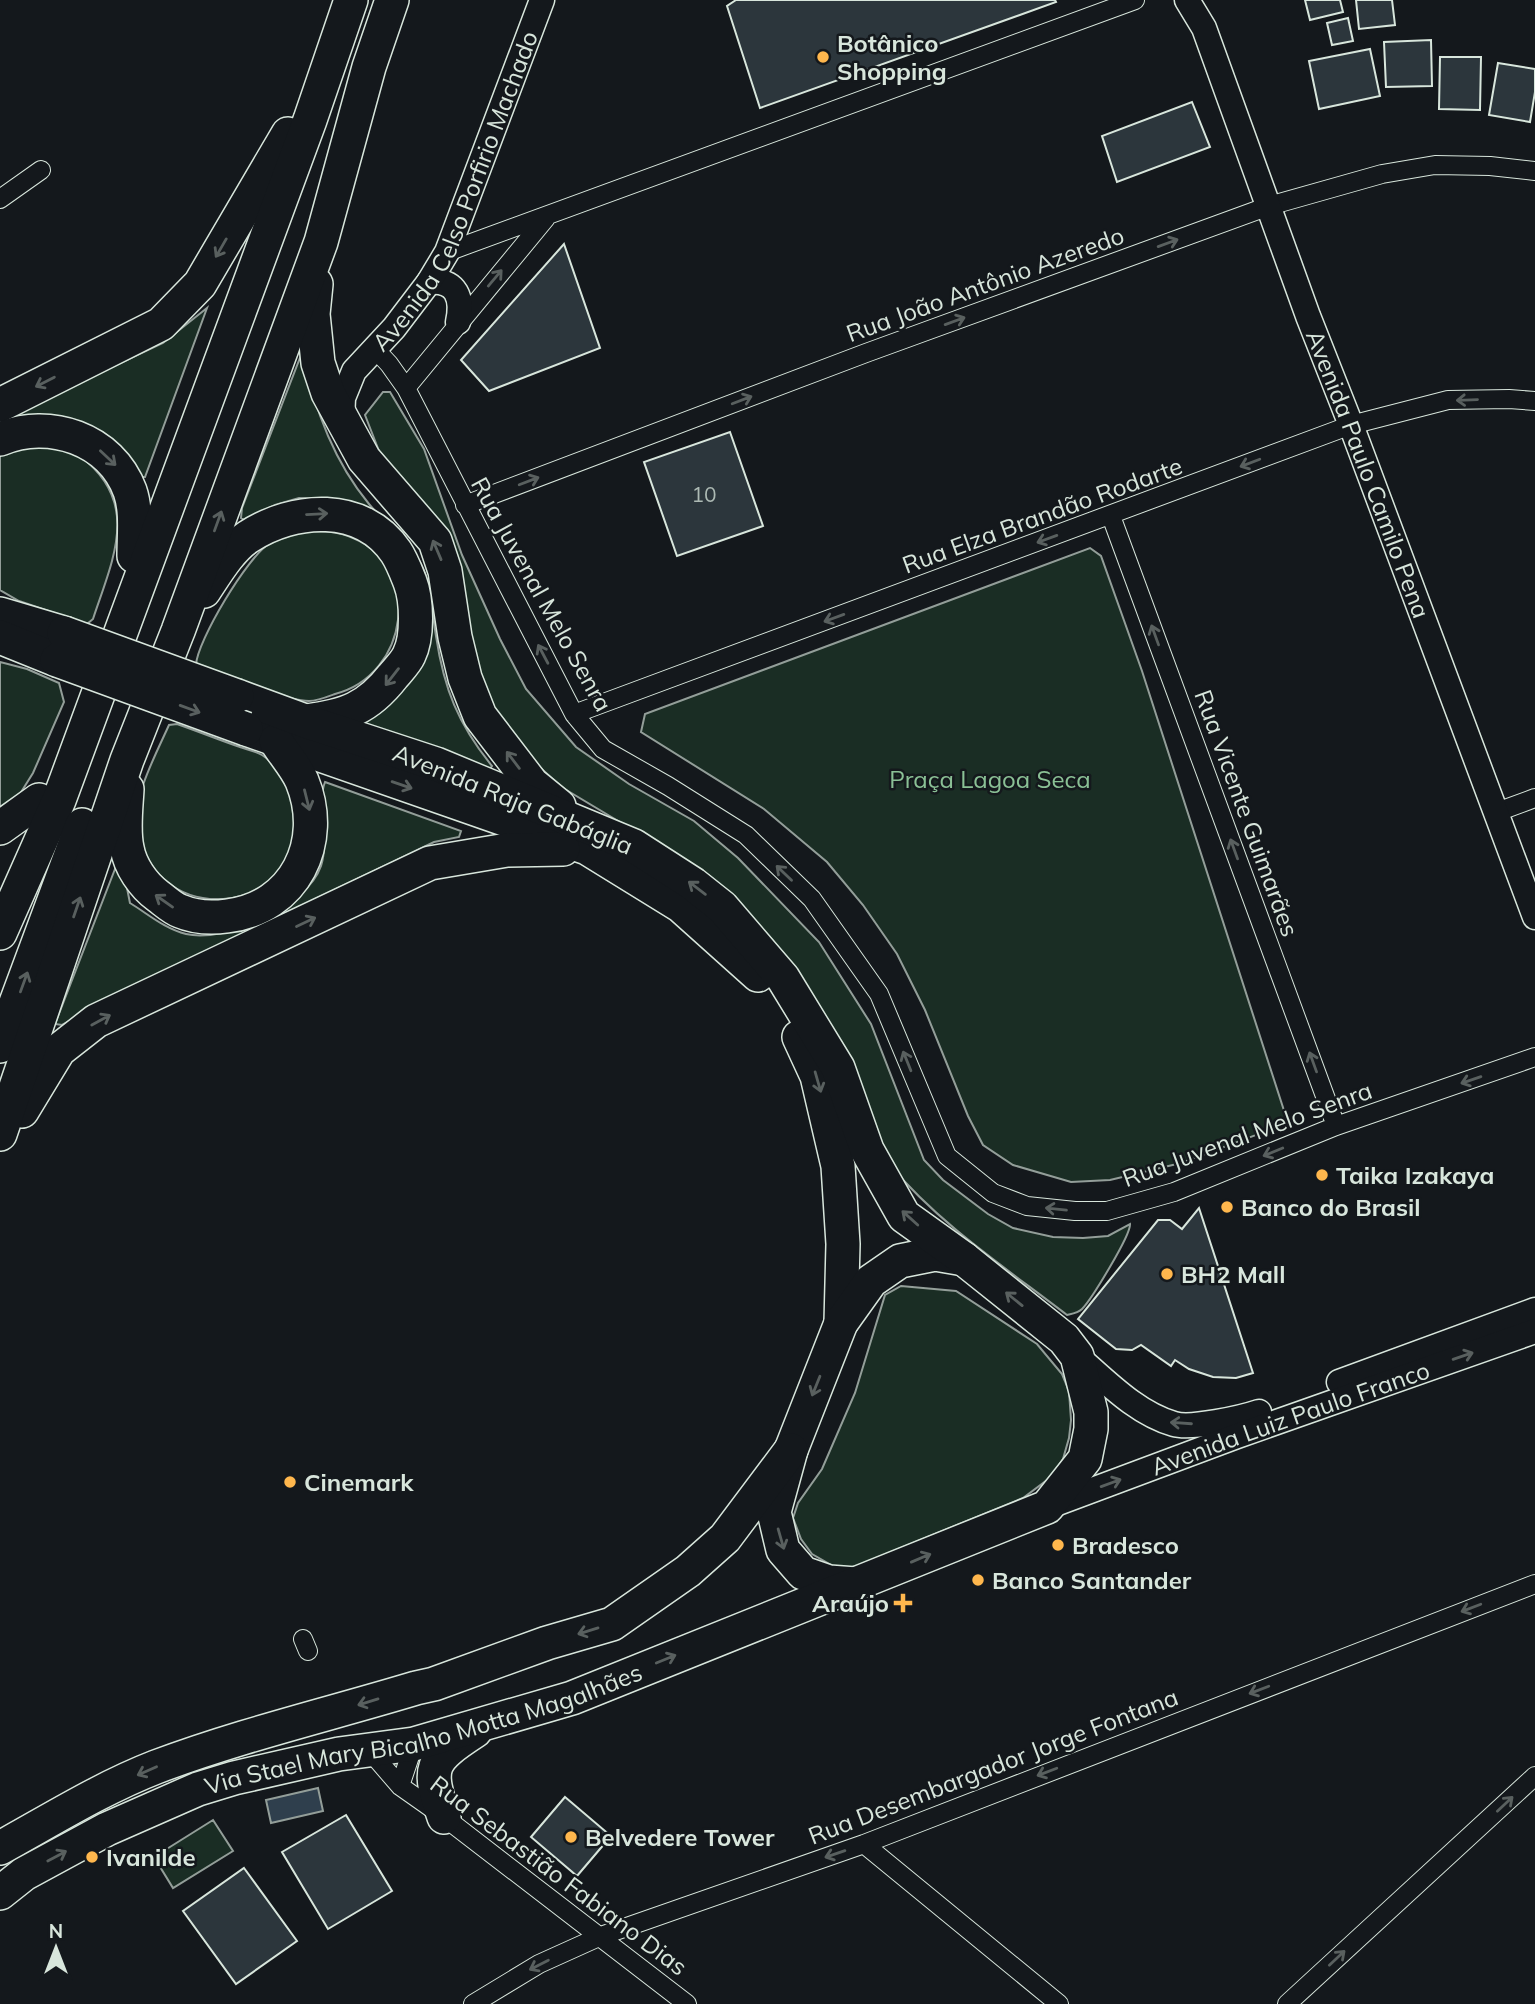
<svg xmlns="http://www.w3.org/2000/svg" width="1535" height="2004" font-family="Mulish,sans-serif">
	<rect width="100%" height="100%" fill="#14181c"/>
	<path fill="#1a2d24" stroke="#939e99" stroke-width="2" d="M207,308L145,477H139L0,426V420L163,343Z
		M303,350C313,406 332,459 369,504C386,525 408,539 421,564C432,585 432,613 436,636C444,689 458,724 492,766L489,770L358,728L427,607L327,499L299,498L275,505L244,520L241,518L242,508Z
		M383,392H390L424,449L462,555L500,639L526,689L576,747L629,784L694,821L738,858L819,942L871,1024L924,1160L943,1180L988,1214L1013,1228L1053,1237L1083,1238L1108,1236L1130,1224C1131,1235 1091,1300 1082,1309C1078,1313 1071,1314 1067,1315C1006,1268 939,1224 890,1165L785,956L769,936L710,876L563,788L518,748L488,702L416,499L379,451L365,415Z
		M46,443C57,447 72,450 81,457C142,503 112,561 93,619L87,624L19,601L0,590V454Z
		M305,531C322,531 337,531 353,538C423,567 409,675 335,694C327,697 317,701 309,701C280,700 225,675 196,665C197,641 248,556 269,544C280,537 293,535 305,531Z
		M1090,548L1101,556L1142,671L1288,1123L1181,1163L1110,1180L1071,1182L1013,1165L983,1145L968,1116L925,1010L897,954L863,905L827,862L764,809L641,732L645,714Z
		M0,662L27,669L59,683L64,702L33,773L18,797L0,811Z
		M177,724C197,731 217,739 237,746C245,749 255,751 262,755C277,764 292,793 294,809C310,922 141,932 139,820C139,813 137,805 139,799C143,778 160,745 169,725Z
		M325,782L461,831L459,837L434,842L128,989L62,1025L55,1024L115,869L124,873L130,903C148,914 165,929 186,934C226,943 307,907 321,866C330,837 316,805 325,782Z
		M901,1286L956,1291L1037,1344L1062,1374L1069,1391L1071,1420L1069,1438L1063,1459L1051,1477L1023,1498L852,1568L833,1566L812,1554L801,1539L793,1518L798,1503L822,1469L855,1393L885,1295Z
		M213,1820L233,1851L173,1888L154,1857Z"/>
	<path fill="#2f3f4d" stroke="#939e99" stroke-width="2" d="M318,1788L323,1811L271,1823L266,1800Z"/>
	<path fill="#2c363c" stroke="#d8e6dc" stroke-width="2" d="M736,0H1055L1056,2L760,108L727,6Z
		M1305,0H1340L1343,12L1310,20Z
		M1356,0H1392L1395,25L1359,29Z
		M1348,18L1353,41L1332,45L1327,23Z
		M1431,40L1432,86L1386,87L1384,42Z
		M1370,49L1380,96L1319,109L1309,61Z
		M1440,57H1481L1480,110L1439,109Z
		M1498,63L1535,69V92L1530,122L1489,115Z
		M1192,102L1210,147L1117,182L1102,136Z
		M564,244L600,348L489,391L461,360Z
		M730,432L763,526L677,556L644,462Z
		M1199,1208L1253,1373L1236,1378L1213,1377L1189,1369L1175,1360L1171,1366L1141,1345L1132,1350L1116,1349L1078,1319L1158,1220H1170L1182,1229Z
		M565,1797L611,1836L577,1876L531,1837Z
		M346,1815L392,1891L328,1929L282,1852Z
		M244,1868L297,1941L236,1984L183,1911Z"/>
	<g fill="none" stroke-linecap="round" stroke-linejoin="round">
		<g stroke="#d8e6dc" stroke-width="20">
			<path id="street" d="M0,199L41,170
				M447,252L1135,0
				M375,349L389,364L406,388L574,714L603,749L668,786L746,835L812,899L879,994L947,1156L993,1193L1027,1206L1075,1211H1107L1174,1192L1336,1126L1535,1057
				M406,388L546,218
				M465,505L866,353L1269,206L1382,174L1435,165L1490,166L1535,171
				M1111,516L1336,1126
				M574,714L1351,425L1448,400L1509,399L1535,401
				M1497,812L1535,798
				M303,1639L308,1651
				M369,1750L400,1786L444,1817L687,2004
				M400,1786L414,1744
				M864,1844L1059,2004
				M473,2004L539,1964L601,1936L864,1844L1535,1584
				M1287,2004L1535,1776"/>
		</g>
		<g stroke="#d8e6dc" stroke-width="27">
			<g id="secondary">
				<path id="s1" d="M1187,0L1204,28L1308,316L1351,425L1535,917"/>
				<path d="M429,282C457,279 463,299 458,322"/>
				<path id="s2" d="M342,421L343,398L354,371L394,328L429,282L447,252L542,0"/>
				<path d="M1077,1356C1106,1381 1136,1413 1174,1424C1191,1429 1241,1418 1259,1412"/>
				<path d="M1339,1382L1535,1310"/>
				<path id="s3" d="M1047,1507L1237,1436L1535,1331"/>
			</g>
		</g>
		<g stroke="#d8e6dc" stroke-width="36">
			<g id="highway">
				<path d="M316,284L313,314L318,363L328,393L364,459L435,541L445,571L455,637L465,678L480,716L532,784L559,806"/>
				<path d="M0,405L161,324L200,284L288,134"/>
				<path d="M0,439C49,418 111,439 130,491C137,511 134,535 134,556"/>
				<path d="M204,591C216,573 230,549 248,537C294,507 362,502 396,552C402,561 406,572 410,582C417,600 418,637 409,655C406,662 398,670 393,676C368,708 346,716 306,721"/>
				<path d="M0,614L64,633"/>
				<path d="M0,637L57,660"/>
				<path d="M246,729L587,848L681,906L758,975"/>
				<path d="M127,789C126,808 123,830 127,848C130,866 143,885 158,896C165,901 172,908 180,911C194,917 212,918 227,916C295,908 327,842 302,781C296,767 284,754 276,741"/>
				<path d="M0,828L39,800"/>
				<path d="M0,933L59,800L310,120L351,0"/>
				<path d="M799,1037L817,1076L838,1166L843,1244L841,1323"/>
				<path d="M0,1046L82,825"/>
				<path d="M22,1111L59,1050L96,1021L430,863L507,850L563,849"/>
				<path d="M0,1134L127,760L178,631L321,242L369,67L392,0"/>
				<path d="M856,1584L829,1582L803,1573L783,1550L774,1512L791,1450L841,1323L871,1281L900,1261L935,1254L964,1259"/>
				<path d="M444,1817C427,1767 429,1761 475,1731"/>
				<path d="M0,1848C51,1820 102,1788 156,1767C241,1735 330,1714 416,1688L434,1684L547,1643L612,1624L688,1571L725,1538L791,1450"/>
				<path id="s4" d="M0,1893L24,1874L107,1829L198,1789L234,1778L339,1754L414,1744L572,1698L1047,1507L1085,1459L1091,1429V1412L1077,1356L1064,1339L964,1259L904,1216L867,1150L838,1068L783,978L722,907L693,884L634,846L436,764L305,721L237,696"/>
			</g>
		</g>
		<use href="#street" stroke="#14181c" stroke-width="18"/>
		<use href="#secondary" stroke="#14181c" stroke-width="24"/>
		<use href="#highway" stroke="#14181c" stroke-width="33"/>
		<g stroke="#d8e6dc" stroke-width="36" stroke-linecap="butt">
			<path id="highway-bridge" d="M64,633L237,696
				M57,660L246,729"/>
		</g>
		<use href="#highway-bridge" stroke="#14181c" stroke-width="33"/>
	</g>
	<defs><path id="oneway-shaft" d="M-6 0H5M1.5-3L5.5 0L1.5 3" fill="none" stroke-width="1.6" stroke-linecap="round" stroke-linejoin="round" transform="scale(1.75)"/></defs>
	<g stroke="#59605f">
		<use href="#oneway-shaft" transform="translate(1168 243) rotate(-20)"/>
		<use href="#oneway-shaft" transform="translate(221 248) rotate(120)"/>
		<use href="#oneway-shaft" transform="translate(495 278) rotate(-50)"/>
		<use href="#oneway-shaft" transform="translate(955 321) rotate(-20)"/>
		<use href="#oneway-shaft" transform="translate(45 382) rotate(153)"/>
		<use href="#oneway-shaft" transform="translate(742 400) rotate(-21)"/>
		<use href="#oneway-shaft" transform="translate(1467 400) rotate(178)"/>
		<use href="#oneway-shaft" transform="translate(108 458) rotate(43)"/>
		<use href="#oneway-shaft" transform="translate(1250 463) rotate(159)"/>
		<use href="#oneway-shaft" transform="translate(529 481) rotate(-21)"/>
		<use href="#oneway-shaft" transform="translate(317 514) rotate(-3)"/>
		<use href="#oneway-shaft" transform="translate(218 521) rotate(-70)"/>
		<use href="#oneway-shaft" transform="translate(1047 539) rotate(160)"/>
		<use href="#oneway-shaft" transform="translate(437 550) rotate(-113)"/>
		<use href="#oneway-shaft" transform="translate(834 618) rotate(160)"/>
		<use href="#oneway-shaft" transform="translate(1155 635) rotate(-110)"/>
		<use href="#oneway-shaft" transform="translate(543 654) rotate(-118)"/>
		<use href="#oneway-shaft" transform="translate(392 677) rotate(128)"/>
		<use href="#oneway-shaft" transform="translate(190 709) rotate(20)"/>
		<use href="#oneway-shaft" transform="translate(513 760) rotate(-127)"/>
		<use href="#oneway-shaft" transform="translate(402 785) rotate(19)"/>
		<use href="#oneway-shaft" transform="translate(307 800) rotate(76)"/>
		<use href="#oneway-shaft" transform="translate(1234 849) rotate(-110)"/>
		<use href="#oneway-shaft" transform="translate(784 873) rotate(-136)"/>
		<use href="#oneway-shaft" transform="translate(697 888) rotate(-143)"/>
		<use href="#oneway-shaft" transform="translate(164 901) rotate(-145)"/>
		<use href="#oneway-shaft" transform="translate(77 907) rotate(-71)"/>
		<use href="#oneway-shaft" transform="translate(306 922) rotate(-25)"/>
		<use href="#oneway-shaft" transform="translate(24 982) rotate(-70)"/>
		<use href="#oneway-shaft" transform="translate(101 1020) rotate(-29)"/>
		<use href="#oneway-shaft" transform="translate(907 1061) rotate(-112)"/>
		<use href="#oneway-shaft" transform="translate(1313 1062) rotate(-110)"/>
		<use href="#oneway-shaft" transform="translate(1471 1080) rotate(161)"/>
		<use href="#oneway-shaft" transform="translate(818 1082) rotate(74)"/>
		<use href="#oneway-shaft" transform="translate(1273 1152) rotate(158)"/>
		<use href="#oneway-shaft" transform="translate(1056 1209) rotate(-174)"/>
		<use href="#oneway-shaft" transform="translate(910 1218) rotate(-138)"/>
		<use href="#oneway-shaft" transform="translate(1014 1299) rotate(-141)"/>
		<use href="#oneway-shaft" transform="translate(1463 1356) rotate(-19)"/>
		<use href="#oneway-shaft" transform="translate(816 1386) rotate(112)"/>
		<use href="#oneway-shaft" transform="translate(1181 1423) rotate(-176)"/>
		<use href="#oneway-shaft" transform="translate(1111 1483) rotate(-20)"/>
		<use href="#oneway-shaft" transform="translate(781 1539) rotate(74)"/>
		<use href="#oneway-shaft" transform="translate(921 1558) rotate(-23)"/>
		<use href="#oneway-shaft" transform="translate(1471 1608) rotate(159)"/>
		<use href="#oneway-shaft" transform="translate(588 1631) rotate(163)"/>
		<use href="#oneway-shaft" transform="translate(666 1659) rotate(-22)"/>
		<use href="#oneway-shaft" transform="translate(1259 1690) rotate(159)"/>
		<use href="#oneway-shaft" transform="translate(368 1702) rotate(163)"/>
		<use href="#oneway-shaft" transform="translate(147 1771) rotate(156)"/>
		<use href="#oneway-shaft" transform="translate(1047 1772) rotate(159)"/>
		<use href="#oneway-shaft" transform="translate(1505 1804) rotate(-43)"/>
		<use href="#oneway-shaft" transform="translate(835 1854) rotate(161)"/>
		<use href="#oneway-shaft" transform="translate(57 1856) rotate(-28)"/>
		<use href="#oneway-shaft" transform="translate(1337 1958) rotate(-43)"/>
		<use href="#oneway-shaft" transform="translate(539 1965) rotate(153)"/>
	</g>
	<g fill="#ffb74d" stroke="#14181c" stroke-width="2.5">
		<circle cx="823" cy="57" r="7"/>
		<circle cx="1322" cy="1175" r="7"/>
		<circle cx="1227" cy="1207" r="7"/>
		<circle cx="1167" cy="1274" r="7"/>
		<circle cx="290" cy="1482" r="7"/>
		<circle cx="1058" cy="1545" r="7"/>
		<circle cx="978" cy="1580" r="7"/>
		<path d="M899.5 1592.5h7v7h7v7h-7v7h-7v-7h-7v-7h7z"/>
		<circle cx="571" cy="1837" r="7"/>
		<circle cx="92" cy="1857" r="7"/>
	</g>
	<g text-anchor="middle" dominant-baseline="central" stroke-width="5" stroke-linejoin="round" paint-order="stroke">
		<g font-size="21" fill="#adbab4">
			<text x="704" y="494">10</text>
		</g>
		<g font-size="24" font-weight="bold" fill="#d8e6dc" stroke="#14181c" text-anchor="start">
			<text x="837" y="43">Botânico<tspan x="837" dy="28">Shopping</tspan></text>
			<text x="1336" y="1175">Taika Izakaya</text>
			<text x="1241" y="1207">Banco do Brasil</text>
			<text x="1181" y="1274">BH2 Mall</text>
			<text x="304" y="1482">Cinemark</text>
			<text x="1072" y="1545">Bradesco</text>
			<text x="992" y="1580">Banco Santander</text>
			<text x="889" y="1603" text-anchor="end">Araújo</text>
			<text x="585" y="1837">Belvedere Tower</text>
			<text x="106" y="1857">Ivanilde</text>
		</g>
		<g font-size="24" fill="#d8e6dc" stroke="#14181c">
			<text stroke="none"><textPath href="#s2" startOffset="262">Avenida Celso Porfirio Machado</textPath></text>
			<text transform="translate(985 284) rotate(-20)">Rua João Antônio Azeredo</text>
			<text stroke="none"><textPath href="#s1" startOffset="508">Avenida Paulo Camilo Pena</textPath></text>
			<text transform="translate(1042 515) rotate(-20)">Rua Elza Brandão Rodarte</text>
			<text transform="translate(542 594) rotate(61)">Rua Juvenal Melo Senra</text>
			<text transform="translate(513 799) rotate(22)">Avenida Raja Gabáglia</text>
			<text transform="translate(1247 813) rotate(70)">Rua Vicente Guimarães</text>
			<text transform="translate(1247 1134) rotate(-20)">Rua Juvenal Melo Senra</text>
			<text stroke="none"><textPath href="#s3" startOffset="259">Avenida Luiz Paulo Franco</textPath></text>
			<text stroke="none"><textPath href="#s4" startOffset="458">Via Stael Mary Bicalho Motta Magalhães</textPath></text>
			<text transform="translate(993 1766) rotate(-21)">Rua Desembargador Jorge Fontana</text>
			<text transform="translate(559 1875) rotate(37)">Rua Sebastião Fabiano Dias</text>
		</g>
		<g font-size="24" fill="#8ac095" stroke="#14181c">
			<text x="990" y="779">Praça Lagoa Seca</text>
		</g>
	</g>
	<g transform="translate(56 1948)" stroke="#14181c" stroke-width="5" paint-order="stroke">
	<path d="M0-5L12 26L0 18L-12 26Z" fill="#d8e6dc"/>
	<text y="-10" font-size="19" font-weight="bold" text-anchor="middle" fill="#d8e6dc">N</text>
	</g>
</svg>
